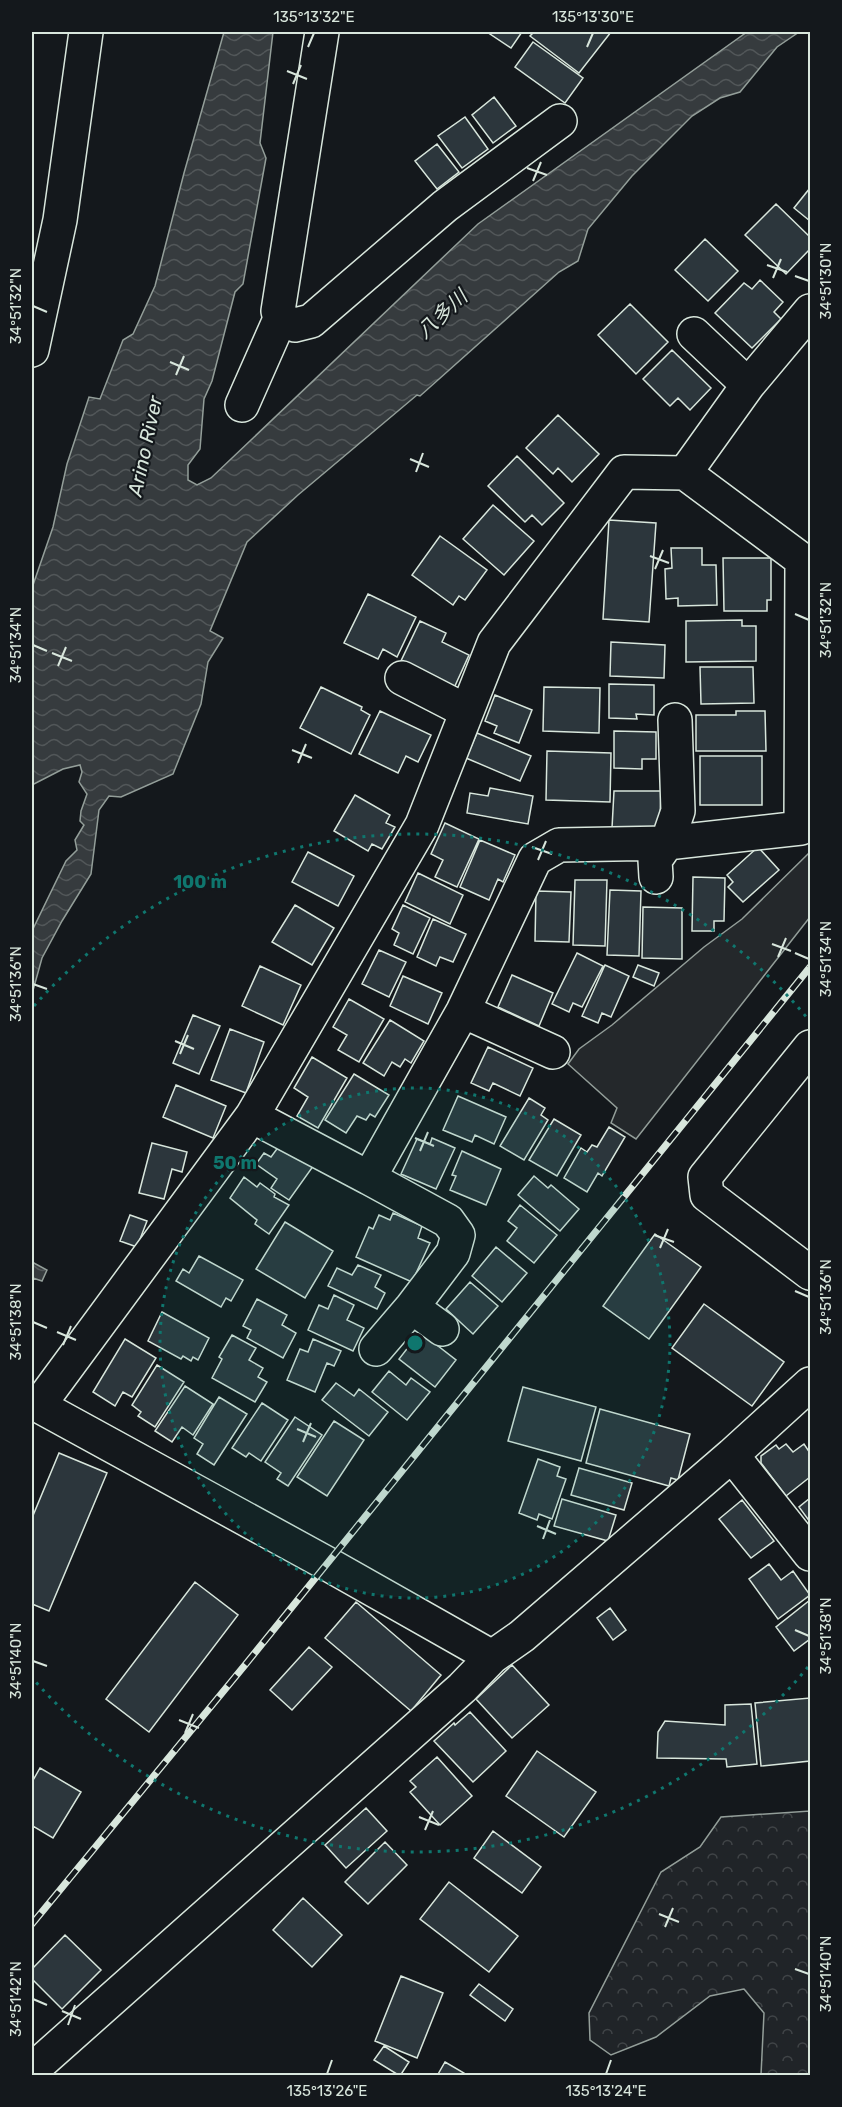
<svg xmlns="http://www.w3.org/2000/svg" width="842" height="2107" font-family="Rubik,'Noto Sans JP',sans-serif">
	<defs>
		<pattern id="forest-crowns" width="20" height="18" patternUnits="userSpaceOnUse" patternTransform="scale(1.5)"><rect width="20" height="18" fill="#202428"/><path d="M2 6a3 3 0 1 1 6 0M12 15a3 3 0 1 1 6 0" fill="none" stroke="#404447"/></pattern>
		<pattern id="water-waves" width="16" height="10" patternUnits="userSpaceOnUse" patternTransform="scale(1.5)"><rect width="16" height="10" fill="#363b3e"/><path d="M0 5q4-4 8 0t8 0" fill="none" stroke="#525759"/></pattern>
	</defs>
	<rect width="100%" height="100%" fill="#14181c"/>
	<path fill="url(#forest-crowns)" stroke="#939e99" stroke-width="1.5" d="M810,1811V2075H761L764,2013L744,1989L710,1996L656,2037L611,2055L590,2040L589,2013L661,1872L700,1847L721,1817Z"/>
	<path fill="#24282b" stroke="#939e99" stroke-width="1.5" d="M810,852V917L636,1139L611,1123L617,1108L568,1064L579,1049L612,1025L704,947L742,919Z"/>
	<path fill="url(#water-waves)" stroke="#939e99" stroke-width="1.5" d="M224,32H273L260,143L266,158L243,284L235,292L212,381L204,399L200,449L188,465V480L197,485L211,478L478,224L747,32H799L777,47L740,92L720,98L692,116L632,176L588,229L578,261L559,272L420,396L417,395L298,495L247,542L210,631L223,638L208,662L201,704L173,774L121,797L109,796L99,810L91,874L62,921L42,958L32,994V931L66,861L77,850L75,840L84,825L80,821L81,811L87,794L79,782L82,772L80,765L63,769L32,785V588L53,527L67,464L89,397L100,399L123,340L133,334L155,286L184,173Z
		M32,1262L47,1270L42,1281L33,1278L32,1284Z"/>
	<path fill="#2c363c" stroke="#d8e6dc" stroke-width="1.5" d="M487,32H522L511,48Z
		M534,32H611L579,73L530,36Z
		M533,42L583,78L565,103L515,67Z
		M494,97L516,126L493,143L472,115Z
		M465,117L488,149L462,168L438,136Z
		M437,144L459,172L437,189L415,161Z
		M810,188V221L794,208Z
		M776,204L810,237V249L786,274L745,235Z
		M705,239L738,271L708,301L675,270Z
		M760,280L783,302L774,312L781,319L752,348L715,313L744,283L752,289Z
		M630,304L668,342L636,374L598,335Z
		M672,350L711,388L690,410L678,398L670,406L643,379Z
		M558,415L599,454L572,482L558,468L553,474L526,448Z
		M517,456L564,503L542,525L532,515L525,522L488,486Z
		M493,505L534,541L504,575L463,539Z
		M609,520L656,523L649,622L603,619Z
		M440,536L487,570L465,600L459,596L453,605L412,575Z
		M671,548H702V565H716L717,605L678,606V598L666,599L665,569L672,568Z
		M723,558H771V600H767V611H724Z
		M368,594L416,617L397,657L383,649L378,659L344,643Z
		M742,620V626H756V661L686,662V621Z
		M420,621L446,633L442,642L469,655L454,688L400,663Z
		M611,642L665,645L664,678L610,676Z
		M700,667H753L754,703L701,704Z
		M609,684L654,685V715L636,714L637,719L609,718Z
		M321,687L362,707L361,710L370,715L351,754L300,728Z
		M544,687L600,688L599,733L543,731Z
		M495,695L532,710L519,743L494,733L497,726L485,721Z
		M380,711L431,735L418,762L406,756L398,773L359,754Z
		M736,711H765L766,751H696V715H736Z
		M614,731L656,732V759H642V769L614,768Z
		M477,733L531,756L520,781L466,758Z
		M547,751L611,753L610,802L546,800Z
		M700,756H762V805H700Z
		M490,788L533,796L528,824L467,813L470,793L488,796Z
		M614,791H661L660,821L653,829L612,828Z
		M355,795L390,815L386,823L395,827L382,849L372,844L368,851L334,831Z
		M445,823L479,839L457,887L435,877L443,860L431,854Z
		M480,840L515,855L503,882L498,879L489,900L460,887Z
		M758,847L779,870L743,902L728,887L733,882L727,875Z
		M308,852L354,876L338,906L292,882Z
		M418,873L463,895L450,924L405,902Z
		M693,877L725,878L724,921H714V931H692Z
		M575,880H607L605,946L573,945Z
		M610,890L641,891L639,956L607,955Z
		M536,891L571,892L569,942L535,941Z
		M295,905L334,928L312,965L272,942Z
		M403,905L430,918L413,954L394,945L399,933L392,929Z
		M643,907L682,908V959L642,958Z
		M433,919L466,934L453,962L440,957L436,966L417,957Z
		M379,950L406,962L389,997L362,984Z
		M577,953L603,966L582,1007L573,1003L569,1012L552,1004Z
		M605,965L629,976L611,1017L602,1013L598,1023L582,1016Z
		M638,965L659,973L654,986L633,977Z
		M260,966L301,985L283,1025L242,1006Z
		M512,975L553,993L539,1026L498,1007Z
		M403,976L442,993L428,1024L390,1006Z
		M349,999L384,1019L359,1062L338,1050L347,1035L333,1027Z
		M193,1015L220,1026L199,1074L173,1063Z
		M390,1020L424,1041L411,1063L405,1059L400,1067L392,1062L384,1076L363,1063Z
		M230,1029L264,1042L246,1093L211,1080Z
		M488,1047L533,1068L520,1096L493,1083L489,1091L471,1083Z
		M312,1057L347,1078L318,1128L297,1116L308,1097L294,1088Z
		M354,1074L389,1095L375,1117L370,1114L366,1120L357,1116L346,1133L325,1120Z
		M176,1085L226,1106L213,1138L163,1117Z
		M458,1096L506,1117L494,1144L475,1135L472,1142L443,1130Z
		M529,1098L545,1108L541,1115L548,1120L524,1160L500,1146Z
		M554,1119L581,1135L557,1176L529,1160Z
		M609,1127L625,1137L602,1176L598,1173L587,1192L564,1178L581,1148L587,1152L592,1145L597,1147Z
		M432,1138L455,1148L436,1189L401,1174L417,1139L430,1144Z
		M282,1142L314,1165L289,1200L271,1188L277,1179L256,1164L264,1153L271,1157Z
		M152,1143L187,1152L182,1172L172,1169L164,1199L139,1193Z
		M462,1151L501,1169L486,1205L450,1190L456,1176L452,1175Z
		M534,1176L548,1188L551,1185L579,1209L560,1231L518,1195Z
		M244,1177L257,1187L260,1183L275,1194L274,1197L289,1205L269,1234L255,1224L257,1220L230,1198Z
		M520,1205L557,1235L534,1263L507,1241L517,1228L508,1221Z
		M393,1213L422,1226L418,1238L430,1243L412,1282L356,1257L369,1227L373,1229L379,1215L390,1220Z
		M130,1215L147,1221L137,1247L120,1241Z
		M285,1222L333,1251L305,1298L256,1269Z
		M655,1234L701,1267L649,1339L603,1306Z
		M496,1247L527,1273L502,1302L472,1276Z
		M199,1256L243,1280L231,1301L226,1298L221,1307L176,1281L183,1269L189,1273Z
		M358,1265L381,1275L375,1287L385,1293L377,1309L328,1286L337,1268L352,1275Z
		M470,1282L498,1306L473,1334L446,1309Z
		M334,1295L354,1305L347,1320L364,1328L353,1351L308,1330L319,1305L328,1309Z
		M257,1299L287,1315L282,1325L296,1333L283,1358L247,1338L251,1330L243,1326Z
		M704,1304L784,1362L752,1406L672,1348Z
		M162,1312L209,1338L198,1360L193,1357L191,1361L183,1356L181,1359L148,1341Z
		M420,1332L456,1360L435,1387L399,1359Z
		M232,1335L256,1348L249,1360L263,1368L258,1377L267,1382L255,1402L212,1378L222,1359L219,1357Z
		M125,1339L156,1358L132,1397L123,1392L115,1406L93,1392Z
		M313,1339L341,1351L334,1366L327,1363L315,1392L287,1380L300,1349L308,1352Z
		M157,1365L184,1382L155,1427L138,1416L141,1412L132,1405Z
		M389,1371L406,1385L411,1378L430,1392L407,1420L372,1392Z
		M336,1383L354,1396L359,1389L388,1412L369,1436L322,1400Z
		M185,1386L213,1404L193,1435L182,1427L172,1442L155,1431Z
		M523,1387L596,1407L581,1461L508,1441Z
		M219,1397L247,1414L214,1465L197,1454L203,1444L194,1438Z
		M262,1403L288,1420L261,1461L249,1453L246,1457L232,1448Z
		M600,1409L690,1434L678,1480L671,1478L669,1486L586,1463Z
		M295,1417L322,1435L288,1486L277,1479L281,1473L265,1462Z
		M334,1421L364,1440L327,1496L297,1477Z
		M786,1444L793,1452L804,1444L810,1453V1477L786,1496L761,1463V1456L776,1445L779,1449Z
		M59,1453L107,1473L49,1611L32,1604V1518Z
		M538,1459L560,1467L557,1476L566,1479L552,1519L539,1514L537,1520L519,1513Z
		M579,1468L632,1483L624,1510L571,1495Z
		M810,1498V1522L799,1507Z
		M562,1499L616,1515L608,1541L554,1526Z
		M742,1500L774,1541L751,1558L719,1519Z
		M769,1564L781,1580L793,1571L810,1595L778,1619L749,1579Z
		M195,1582L238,1615L149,1732L106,1699Z
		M810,1600V1639L794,1651L776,1627Z
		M356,1602L441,1675L411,1711L325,1638Z
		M610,1608L626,1630L613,1640L597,1618Z
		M309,1647L332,1667L292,1710L270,1690Z
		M512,1665L549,1705L512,1738L476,1699Z
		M810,1698V1761L761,1766L755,1703Z
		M751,1704L757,1764L727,1767L726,1759L657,1758L658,1732L665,1721L725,1725V1705Z
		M470,1712L506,1751L473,1782L434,1741L454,1723L455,1725Z
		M537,1751L596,1792L564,1837L506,1796Z
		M437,1757L472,1796L440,1825L410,1792L416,1787L410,1781Z
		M40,1768L81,1792L53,1838L33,1826L32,1829V1782Z
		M366,1808L387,1831L346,1868L325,1845Z
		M493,1831L541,1867L522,1893L474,1858Z
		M385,1842L407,1865L368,1904L345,1882Z
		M449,1882L518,1936L489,1972L420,1919Z
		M303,1898L342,1935L312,1967L273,1930Z
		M65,1935L101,1970L62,2009L32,1979V1969Z
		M401,1976L443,1993L417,2058L375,2041Z
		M479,1984L513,2009L505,2021L470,1995Z
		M384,2046L409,2062L400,2076L374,2060Z
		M445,2062L464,2073L463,2076H437Z"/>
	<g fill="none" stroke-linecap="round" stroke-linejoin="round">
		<g stroke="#d8e6dc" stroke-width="36">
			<path id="minor" d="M322,32L278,311L280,319L295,325L311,321L445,206L560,121
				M694,334L748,385
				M32,350L60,220L86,32
				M242,405L280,319
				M685,473L748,385L810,311
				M402,678L466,711
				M656,877L655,860L667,843L678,811L675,720
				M463,1011L553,1052
				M810,1047L705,1177L707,1195L810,1273
				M369,1178L448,1221L458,1235L453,1253L412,1307L376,1349
				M412,1307L442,1329
				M32,1402L326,1563L492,1657
				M39,1405L252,1116L422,825L494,643L624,472L685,473L802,560L801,828L667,843L559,845L535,859L463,1011L369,1178L252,1116
				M732,1455L810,1554
				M32,2070L462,1688L492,1657L522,1636L732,1455L810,1384"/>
		</g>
		<use href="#minor" stroke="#14181c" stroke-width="33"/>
		<g stroke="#d8e6dc" stroke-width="7">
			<path id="rail" d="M32,1924L245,1665L810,967"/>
		</g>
		<use href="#rail" stroke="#14181c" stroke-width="4.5" stroke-dasharray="14" stroke-linecap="butt"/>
	</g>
	<path fill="none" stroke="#d8e6dc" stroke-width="2" d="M308,47L314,33M587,47L593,33M287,71L307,79M293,84L301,65M527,168L547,175M533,181L541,162M767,265L787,272M795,276L809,281M773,278L781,259M33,306L47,312M170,362L189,370M176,375L184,356M410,459L429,467M416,472L423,453M650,556L669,563M655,569L663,550M795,614L809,620M33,645L47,651M52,653L72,661M58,666L66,647M292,750L312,758M298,763L306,744M532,847L552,854M538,860L546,841M772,944L791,951M795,953L809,959M778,957L786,938M33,984L47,989M175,1041L194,1049M180,1054L188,1035M415,1138L434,1146M420,1151L428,1132M654,1235L674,1242M660,1248L668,1229M795,1291L809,1297M33,1322L47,1328M57,1332L76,1340M63,1345L71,1326M297,1429L316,1437M303,1442L311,1423M537,1526L556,1534M543,1539L550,1520M795,1630L809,1636M33,1661L47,1666M179,1720L199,1728M185,1733L193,1714M419,1817L439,1825M425,1830L433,1811M659,1914L679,1922M665,1927L673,1908M795,1969L809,1974M33,1999L47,2005M62,2011L81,2019M68,2025L75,2005M327,2074L332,2060M606,2074L611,2060"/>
	<circle cx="415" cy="1343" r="255" fill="#0f766e" fill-opacity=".12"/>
	<g fill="none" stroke="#0f766e" stroke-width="3" stroke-dasharray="3 6">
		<circle cx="415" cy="1343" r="255"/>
		<path d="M808 1667A509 509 0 0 1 34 1680M34 1006A509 509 0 0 1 808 1019"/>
	</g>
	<g text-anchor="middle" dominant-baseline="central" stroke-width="4.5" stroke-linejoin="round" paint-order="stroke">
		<g font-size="20" font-style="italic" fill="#d8e6dc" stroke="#14181c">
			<text transform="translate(442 314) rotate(-43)">八多川</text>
			<text transform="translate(145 446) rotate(-78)">Arino River</text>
		</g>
	</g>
	<circle cx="415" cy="1343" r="9" fill="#0f766e" stroke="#14181c" stroke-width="3"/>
	<g font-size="18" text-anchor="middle" font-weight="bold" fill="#0f766e" stroke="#14181c" stroke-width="4.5" stroke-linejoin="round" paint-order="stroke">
		<text x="200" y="888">100 m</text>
		<text x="235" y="1169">50 m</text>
	</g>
	<rect width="842" height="2107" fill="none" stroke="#14181c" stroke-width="66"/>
	<rect x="33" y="33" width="776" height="2041" fill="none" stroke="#d8e6dc" stroke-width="2"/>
	<g font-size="15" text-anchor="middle" fill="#d8e6dc">
		<text x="314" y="22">135°13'32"E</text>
		<text x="593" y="22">135°13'30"E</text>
		<text transform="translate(826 281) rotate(-90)" y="5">34°51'30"N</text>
		<text transform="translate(16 306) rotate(-90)" y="5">34°51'32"N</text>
		<text transform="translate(826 620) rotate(-90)" y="5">34°51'32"N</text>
		<text transform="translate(16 645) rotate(-90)" y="5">34°51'34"N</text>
		<text transform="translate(826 959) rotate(-90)" y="5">34°51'34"N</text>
		<text transform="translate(16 984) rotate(-90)" y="5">34°51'36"N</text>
		<text transform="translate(826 1297) rotate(-90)" y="5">34°51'36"N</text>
		<text transform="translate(16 1322) rotate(-90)" y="5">34°51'38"N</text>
		<text transform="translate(826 1636) rotate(-90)" y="5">34°51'38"N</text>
		<text transform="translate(16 1661) rotate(-90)" y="5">34°51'40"N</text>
		<text transform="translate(826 1974) rotate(-90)" y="5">34°51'40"N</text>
		<text transform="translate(16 1999) rotate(-90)" y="5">34°51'42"N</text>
		<text x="327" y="2096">135°13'26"E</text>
		<text x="606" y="2096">135°13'24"E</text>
	</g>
</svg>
